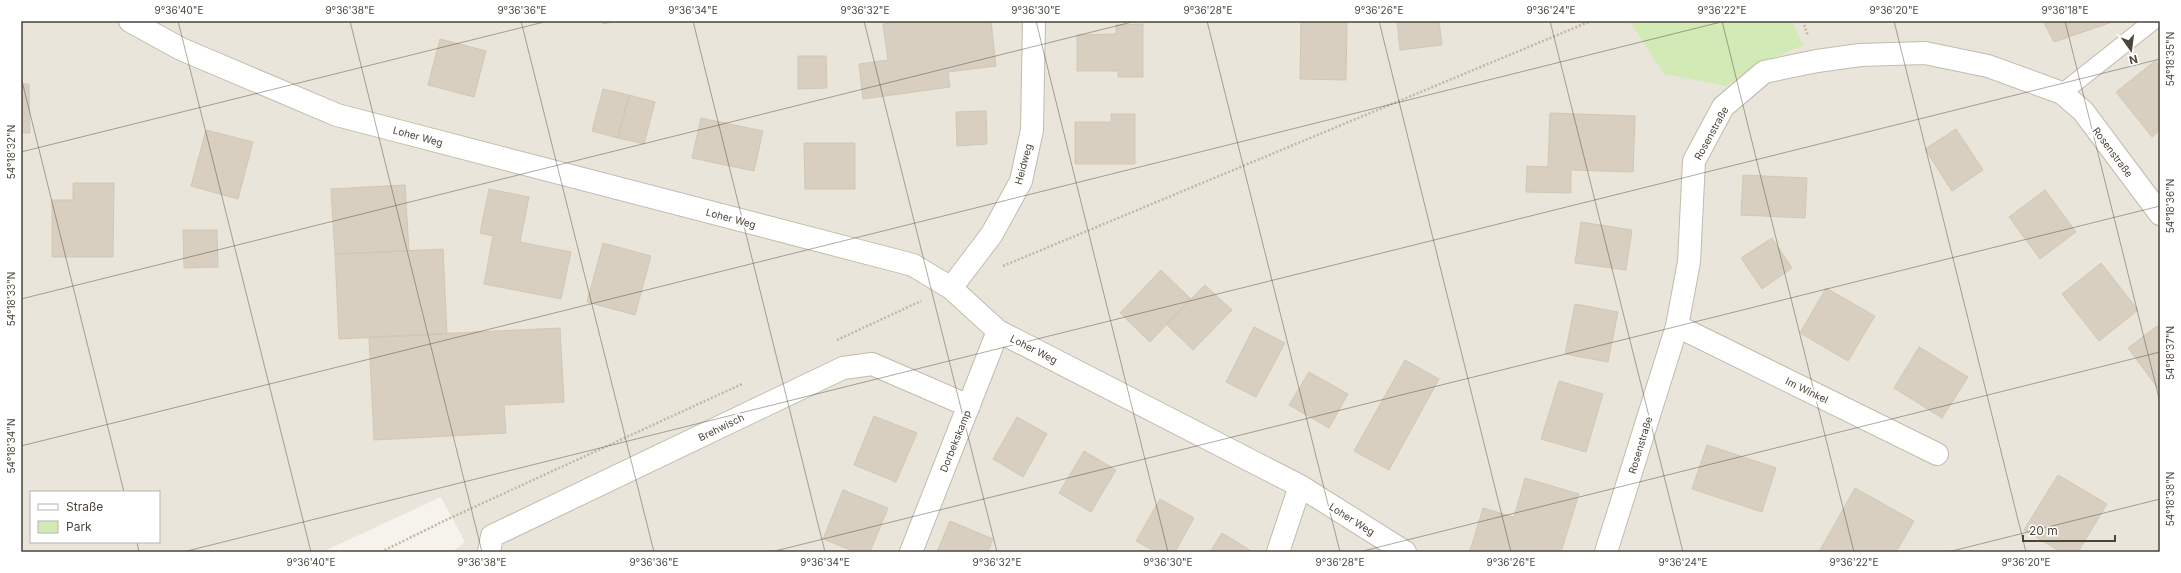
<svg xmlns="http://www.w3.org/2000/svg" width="2181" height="573" font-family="Inter,sans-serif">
	<rect width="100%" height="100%" fill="#f6f3ec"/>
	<path fill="#eae5da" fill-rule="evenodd" d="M21,21H2160V552H452L465,542L441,497L322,552H21ZM31,492H159V542H31Z"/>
	<path fill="#d2eab5" d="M1792,21L1803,45L1758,65L1726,86L1664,74L1630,22Z"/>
	<path fill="#d8cfc1" stroke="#d3c7b4" d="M602,21H617L603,24Z
		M903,21H991L996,66L948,72L950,87L863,99L859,64L888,60L883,24Z
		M1301,21H1347L1346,80L1300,79Z
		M1397,21H1439L1442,45L1400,50Z
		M2043,21H2115L2054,42Z
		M1143,24V77H1118V71H1077V35L1116,34V25Z
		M440,39L486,51L474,97L428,85Z
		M798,56H826L827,88L798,89Z
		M2155,61L2160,66V130L2152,137L2116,92Z
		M21,84H29L30,133H21Z
		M603,89L629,95L618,138L592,131Z
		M629,95L655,102L644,144L618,138Z
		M986,111L987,144L957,146L956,112Z
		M1550,113L1635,116L1633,172L1571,170V193L1526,192L1527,166L1548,167Z
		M1111,114H1135V164H1075V122H1111Z
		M701,118L763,131L754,171L692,158Z
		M1956,129L1983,170L1952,191L1925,149Z
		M206,130L253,142L238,199L191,186Z
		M804,143H855V189H805Z
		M1743,175L1807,178L1805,218L1741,215Z
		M73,183H114L113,257H52V200H73Z
		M405,185L409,251L335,254L331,189Z
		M489,189L529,197L520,242L571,252L561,299L484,284L493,236L480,233Z
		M2045,190L2076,232L2040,259L2009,217Z
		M1581,222L1632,230L1626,270L1575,263Z
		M183,230H217L218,267L184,268Z
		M1772,238L1792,268L1762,289L1741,258Z
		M603,243L651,256L635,315L587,302Z
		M443,249L447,334L339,339L335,254Z
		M2101,263L2138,310L2099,341L2062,294Z
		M1161,270L1191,299L1150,342L1120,313Z
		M1205,285L1232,310L1193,350L1166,324Z
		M1826,288L1875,316L1848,361L1800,333Z
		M1575,304L1618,312L1608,362L1565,354Z
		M2160,324V391L2128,348Z
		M1254,327L1285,343L1256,397L1226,382Z
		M560,328L564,402L504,405L506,433L374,440L369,337Z
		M1919,347L1968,377L1942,418L1894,388Z
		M1405,360L1439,379L1389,470L1354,451Z
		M1309,372L1348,394L1329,428L1289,405Z
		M1559,381L1603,394L1586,452L1541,439Z
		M874,416L917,433L896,482L854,465Z
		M1017,417L1047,434L1023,477L993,459Z
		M1707,445L1776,468L1762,512L1692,489Z
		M1084,451L1116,470L1091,512L1059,493Z
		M2058,475L2107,504L2078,552H2061L2024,530Z
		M1525,478L1579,494L1561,552L1470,551L1483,508L1514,517Z
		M1855,488L1914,521L1896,552H1819Z
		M843,490L888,508L870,552H856L823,539Z
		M1160,499L1194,518L1175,552H1156L1136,541Z
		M950,521L993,539L988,552H937Z
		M1222,533L1253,552H1210Z"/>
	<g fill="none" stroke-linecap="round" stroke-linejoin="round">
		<g stroke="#c2bbae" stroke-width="19">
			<path id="service" d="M2062,93L2153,21"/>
		</g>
		<g stroke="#c2bbae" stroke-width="24">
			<path id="minor" d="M130,21L181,49L337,115L913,265L951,288L998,331L1300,486L1405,552
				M951,288L992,234L1021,181L1032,130L1034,21
				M1677,326L1937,454
				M489,552L492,536L843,368L872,364L969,406
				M911,552L998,331
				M1278,552L1300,486
				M1606,552L1677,326L1689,262L1694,161L1723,107L1764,72L1817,61L1860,55L1925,53L1988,66L2062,93L2083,111L2160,214"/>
		</g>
		<path stroke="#c4b79f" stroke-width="2.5" stroke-dasharray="2 2" stroke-linecap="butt" d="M1803,21L1808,36
			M1003,266L1591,21
			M837,340L921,301
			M381,552L446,520L742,384"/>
		<use href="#service" stroke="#fff" stroke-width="17"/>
		<use href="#minor" stroke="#fff" stroke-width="22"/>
	</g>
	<path fill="none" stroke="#4b4439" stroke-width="1" stroke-opacity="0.45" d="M178,21L311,552M350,21L482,552M521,21L654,552M693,21L825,552M864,21L997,552M1036,21L1168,552M1207,21L1340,552M1379,21L1511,552M1550,21L1683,552M1722,21L1854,552M1894,21L2026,552M2065,21L2160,402M21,77L124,492M21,152L548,21M21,299L1136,21M21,446L1725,21M137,542L139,552M183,552L2160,59M771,552L2160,206M1359,552L2160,352M1948,552L2160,499"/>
	<g text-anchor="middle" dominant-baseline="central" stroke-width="4" stroke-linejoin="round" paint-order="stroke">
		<g font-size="10" fill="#4b4439" stroke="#fff">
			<text transform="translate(1711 133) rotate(-61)">Rosenstraße</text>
			<text transform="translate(418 136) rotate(15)">Loher Weg</text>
			<text transform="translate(2113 152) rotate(53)">Rosenstraße</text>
			<text transform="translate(1023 164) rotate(-75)">Heidweg</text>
			<text transform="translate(731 218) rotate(15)">Loher Weg</text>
			<text transform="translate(1034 349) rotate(27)">Loher Weg</text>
			<text transform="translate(1807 390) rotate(26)">Im Winkel</text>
			<text transform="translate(721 427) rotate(-26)">Brehwisch</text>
			<text transform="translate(955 441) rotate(-68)">Dorbekskamp</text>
			<text transform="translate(1640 445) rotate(-73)">Rosenstraße</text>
			<text transform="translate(1352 519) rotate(32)">Loher Weg</text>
		</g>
	</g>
	<rect width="2181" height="573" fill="none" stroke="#ffffff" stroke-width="44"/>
	<rect x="30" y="491" width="130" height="52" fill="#ffffff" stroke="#b7b4b0"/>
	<rect x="38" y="504" width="20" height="6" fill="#ffffff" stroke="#b7b4b0"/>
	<text x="66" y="511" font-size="12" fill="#4b4439">Straße</text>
	<rect x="38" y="521" width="20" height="12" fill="#d2eab5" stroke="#b7b4b0"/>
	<text x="66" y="531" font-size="12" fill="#4b4439">Park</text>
	<g transform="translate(2131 50) rotate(166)" stroke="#ffffff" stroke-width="3" paint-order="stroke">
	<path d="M0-3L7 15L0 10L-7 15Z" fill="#4b4439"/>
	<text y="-6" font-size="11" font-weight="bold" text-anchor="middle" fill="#4b4439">N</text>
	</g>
	<path d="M2023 535v6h92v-6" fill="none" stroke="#4b4439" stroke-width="2"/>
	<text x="2029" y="535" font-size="12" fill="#4b4439" stroke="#ffffff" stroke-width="3" paint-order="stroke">20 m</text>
	<rect x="22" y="22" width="2137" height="529" fill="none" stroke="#4b4439" stroke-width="1.5"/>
	<g font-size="10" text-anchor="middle" fill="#4b4439">
		<text x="179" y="14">9°36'40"E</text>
		<text x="350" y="14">9°36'38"E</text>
		<text x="522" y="14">9°36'36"E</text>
		<text x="693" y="14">9°36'34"E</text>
		<text x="865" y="14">9°36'32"E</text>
		<text x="1036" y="14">9°36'30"E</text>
		<text x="1208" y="14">9°36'28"E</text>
		<text x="1379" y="14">9°36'26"E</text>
		<text x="1551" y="14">9°36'24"E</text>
		<text x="1722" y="14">9°36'22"E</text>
		<text x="1894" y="14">9°36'20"E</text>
		<text x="2065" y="14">9°36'18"E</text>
		<text transform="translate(2170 59) rotate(-90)" y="4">54°18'35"N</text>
		<text transform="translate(11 152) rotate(-90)" y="4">54°18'32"N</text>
		<text transform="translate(2170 206) rotate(-90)" y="4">54°18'36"N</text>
		<text transform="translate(11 299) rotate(-90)" y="4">54°18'33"N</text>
		<text transform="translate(2170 353) rotate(-90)" y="4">54°18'37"N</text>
		<text transform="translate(11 446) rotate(-90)" y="4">54°18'34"N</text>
		<text transform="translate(2170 499) rotate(-90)" y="4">54°18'38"N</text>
		<text x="311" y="566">9°36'40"E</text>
		<text x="482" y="566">9°36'38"E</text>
		<text x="654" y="566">9°36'36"E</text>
		<text x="825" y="566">9°36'34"E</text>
		<text x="997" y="566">9°36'32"E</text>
		<text x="1168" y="566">9°36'30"E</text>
		<text x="1340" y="566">9°36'28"E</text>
		<text x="1511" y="566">9°36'26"E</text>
		<text x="1683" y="566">9°36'24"E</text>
		<text x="1854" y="566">9°36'22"E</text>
		<text x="2026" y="566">9°36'20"E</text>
	</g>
</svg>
